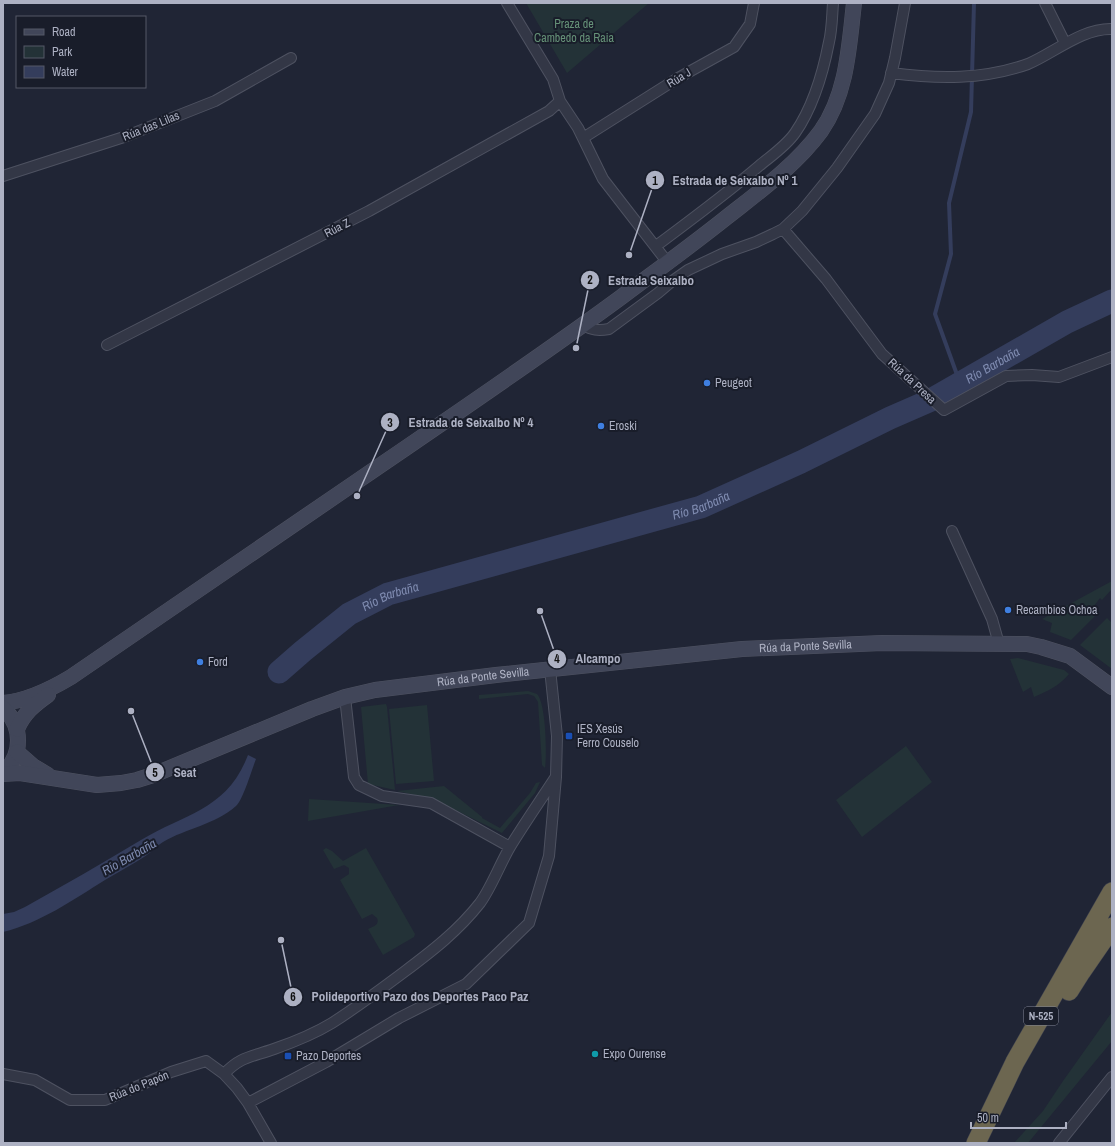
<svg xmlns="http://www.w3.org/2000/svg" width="1115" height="1146" font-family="'Archivo Narrow',sans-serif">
	<rect width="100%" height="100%" fill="#202535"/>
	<path fill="#233237" d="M526,3H649L567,73Z
		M1112,581V589L1102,600L1100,598L1094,606L1099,612L1071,640L1050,632L1052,623L1042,619Z
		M1107,618L1112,623V669L1080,645Z
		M1018,658L1064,670L1069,674C1059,686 1048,691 1034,697L1031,687L1023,692L1010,659Z
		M528,691L537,694C546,703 547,755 545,768L542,765L538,702L534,696L528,694L479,699V695Z
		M386,704L387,707L395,790L368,784L361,707Z
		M427,705L434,781L396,784L389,709Z
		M906,746L932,782L862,837L836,800Z
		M540,782L535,793L502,833L433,799L397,791L444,786L482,817V818L500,828L530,793L536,783Z
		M309,799L399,805L308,821Z
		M326,848L332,851L343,861L366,848L415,934L414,937L383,955L368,929C373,927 380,925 377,918L372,914L362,919L340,880L349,874V868L344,865L334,869L323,850Z
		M1112,1012V1041L1028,1143H1014L1043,1111L1063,1081Z"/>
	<path fill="#343d5c" d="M248,755L256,759C252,769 243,800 236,806C214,825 187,828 163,842C156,846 151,853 144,857C132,865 118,872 105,880C73,900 40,923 3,932V914L14,912L25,907C64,885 103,863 141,840C186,813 227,810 248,755Z"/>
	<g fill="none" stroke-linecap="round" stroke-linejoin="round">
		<path stroke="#343d5c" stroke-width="4" d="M960,383L935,314L951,254L949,203L971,112L974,3"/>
		<path stroke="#343d5c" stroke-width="23" id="s1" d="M279,672L303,651L349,614L388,594L701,507L801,462L890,418L929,401L1067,322L1112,301"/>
		<g stroke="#4e5261" stroke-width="12">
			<path id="street" d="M507,3L553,79L560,101L578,128L603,179L668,263
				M1045,3L1065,43
				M891,73C938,79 983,80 1028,64C1054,53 1082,28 1112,29
				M583,138L678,78L734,47L750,24L754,3
				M3,176L124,137L215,101L291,58
				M783,229L826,279L882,354L944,410L1006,376L1032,375L1059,377L1112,357
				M656,246C691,220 726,194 759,166C771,156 786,146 795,133C813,107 823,73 829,42C832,30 832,16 833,3
				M583,325C592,330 598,331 609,329L658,293L671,282L688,270L722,254L756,242L773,234L783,229L802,211L837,168L875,114L889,83L895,58L905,3
				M107,345L369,211L549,111L560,101
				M952,531L992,619L999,644
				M345,697L354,777L359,785L382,796L431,803L510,847
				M3,1074L35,1080L70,1100H105L171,1072L206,1061L224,1074L237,1088L248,1103
				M224,1074C241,1056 252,1057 274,1049C294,1042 314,1034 332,1023C357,1007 380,990 404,972C432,951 458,931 480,903C491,888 500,864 510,847C524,824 540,801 555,778
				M271,1143L248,1103L326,1062L399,1018L466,984L529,923L549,856L556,777L557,736L550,669
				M1059,1143L1112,1077"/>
		</g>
		<g stroke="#4e5261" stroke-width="16">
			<g id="secondary">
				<path d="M3,703C26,701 51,689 71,677C165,613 259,549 353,484C442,423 533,362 620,298C656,271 692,245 727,217C760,191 796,165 821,131C847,94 849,47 854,3"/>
				<path d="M3,708C23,726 23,755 3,773"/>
				<path d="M17,729C24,713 34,705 48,695"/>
				<path d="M17,752L33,766L48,775"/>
				<path id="s2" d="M3,774L20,773L97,785L121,783L137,780L153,775L312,709L345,697L375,690L496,675L742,649L882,643L1027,644L1041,647L1070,656L1112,687"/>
			</g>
		</g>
		<g stroke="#3b3f4d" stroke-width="20">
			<path id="highway" d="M1069,991L1081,972L1112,927
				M976,1143L1015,1062L1112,892"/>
		</g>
		<use href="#street" stroke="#333746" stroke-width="10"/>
		<use href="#secondary" stroke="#414659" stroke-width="15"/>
		<use href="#highway" stroke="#6c6650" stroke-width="19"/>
	</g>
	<g fill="#3f7fe0" stroke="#191d2a" stroke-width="1.5">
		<circle cx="707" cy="383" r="4"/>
		<circle cx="601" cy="426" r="4"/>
		<circle cx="1008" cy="610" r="4"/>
		<circle cx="200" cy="662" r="4"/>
	</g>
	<g fill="#1a4fb4" stroke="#191d2a" stroke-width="1.5">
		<rect x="565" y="732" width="8" height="8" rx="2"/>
		<rect x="284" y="1052" width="8" height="8" rx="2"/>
	</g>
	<circle fill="#0f9aa8" stroke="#191d2a" stroke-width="1.5" cx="595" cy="1054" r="4"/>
	<g text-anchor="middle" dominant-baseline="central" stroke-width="4" stroke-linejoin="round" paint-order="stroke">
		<rect fill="#191d2a" stroke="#818595" stroke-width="1" x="1024" y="1007" width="34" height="18" rx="3"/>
		<g font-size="11" font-weight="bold" fill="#adb1c3">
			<text x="1041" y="1016">N-525</text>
		</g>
		<g font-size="12" fill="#669278" stroke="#191d2a">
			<text x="574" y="24">Praza de<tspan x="574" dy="14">Cambedo da Raia</tspan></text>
		</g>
		<g font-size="12" fill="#adb1c3" stroke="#191d2a">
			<text transform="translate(679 78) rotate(-31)">Rúa J</text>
			<text transform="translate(151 126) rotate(-22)">Rúa das Lilas</text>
			<text transform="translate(337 228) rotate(-27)">Rúa Z</text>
			<text transform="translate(912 381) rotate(43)">Rúa da Presa</text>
			<text stroke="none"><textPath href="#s2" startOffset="823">Rúa da Ponte Sevilla</textPath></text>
			<text stroke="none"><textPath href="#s2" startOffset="499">Rúa da Ponte Sevilla</textPath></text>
			<text transform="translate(139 1086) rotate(-22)">Rúa do Papón</text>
		</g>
		<g font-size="12" fill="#adb1c3" stroke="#191d2a" text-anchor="start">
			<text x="715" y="383">Peugeot</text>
			<text x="609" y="426">Eroski</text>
			<text x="1016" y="610">Recambios Ochoa</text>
			<text x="208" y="662">Ford</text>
			<text x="577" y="729">IES Xesús<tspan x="577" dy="14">Ferro Couselo</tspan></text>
			<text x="603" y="1054">Expo Ourense</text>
			<text x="296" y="1056">Pazo Deportes</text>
		</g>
		<g font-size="13" font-style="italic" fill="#7e8aaf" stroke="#191d2a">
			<text stroke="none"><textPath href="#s1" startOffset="784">Río Barbaña</textPath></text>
			<text stroke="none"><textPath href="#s1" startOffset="460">Río Barbaña</textPath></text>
			<text stroke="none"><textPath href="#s1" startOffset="136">Río Barbaña</textPath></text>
			<text transform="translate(129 857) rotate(-30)">Río Barbaña</text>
		</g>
	</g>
	<path fill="none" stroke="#adb1c3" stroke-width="1.5" d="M629 255L655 180M576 348L590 280M357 496L390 422M540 611L557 659M131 711L155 772M281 940L293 997"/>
	<g fill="#adb1c3" stroke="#191d2a" stroke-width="1.5">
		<circle cx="629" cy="255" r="4"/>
		<circle cx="576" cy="348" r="4"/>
		<circle cx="357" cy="496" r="4"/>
		<circle cx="540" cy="611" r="4"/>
		<circle cx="131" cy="711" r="4"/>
		<circle cx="281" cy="940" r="4"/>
		<circle cx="655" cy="180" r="10"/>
		<circle cx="590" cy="280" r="10"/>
		<circle cx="390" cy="422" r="10"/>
		<circle cx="557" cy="659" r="10"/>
		<circle cx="155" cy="772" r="10"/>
		<circle cx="293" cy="997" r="10"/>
	</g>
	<g font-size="12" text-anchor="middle" font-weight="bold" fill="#111">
		<text x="655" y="185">1</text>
		<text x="590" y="284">2</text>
		<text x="390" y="427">3</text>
		<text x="557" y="663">4</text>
		<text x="155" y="777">5</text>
		<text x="293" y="1001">6</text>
	</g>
	<g font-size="13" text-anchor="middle" font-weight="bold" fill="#adb1c3" stroke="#191d2a" stroke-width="4" stroke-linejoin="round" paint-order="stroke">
		<text x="735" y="185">Estrada de Seixalbo Nº 1</text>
		<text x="651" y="285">Estrada Seixalbo</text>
		<text x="471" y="427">Estrada de Seixalbo Nº 4</text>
		<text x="598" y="663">Alcampo</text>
		<text x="185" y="777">Seat</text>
		<text x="420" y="1001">Polideportivo Pazo dos Deportes Paco Paz</text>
	</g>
	<rect width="1115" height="1146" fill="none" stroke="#adb1c3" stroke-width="8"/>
	<rect x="16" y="16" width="130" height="72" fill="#191d2a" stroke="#545867"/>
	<rect x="24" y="29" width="20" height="6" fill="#414659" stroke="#545867"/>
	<text x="52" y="36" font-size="12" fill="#adb1c3">Road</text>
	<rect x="24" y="46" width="20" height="12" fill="#233237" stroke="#545867"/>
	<text x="52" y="56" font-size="12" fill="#adb1c3">Park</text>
	<rect x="24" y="66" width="20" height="12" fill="#343d5c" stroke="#545867"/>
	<text x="52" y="76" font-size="12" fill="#adb1c3">Water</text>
	<path d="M971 1122v6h95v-6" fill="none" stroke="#adb1c3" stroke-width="2"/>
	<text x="977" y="1122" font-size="12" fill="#adb1c3" stroke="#191d2a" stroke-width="3" paint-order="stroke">50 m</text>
</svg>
